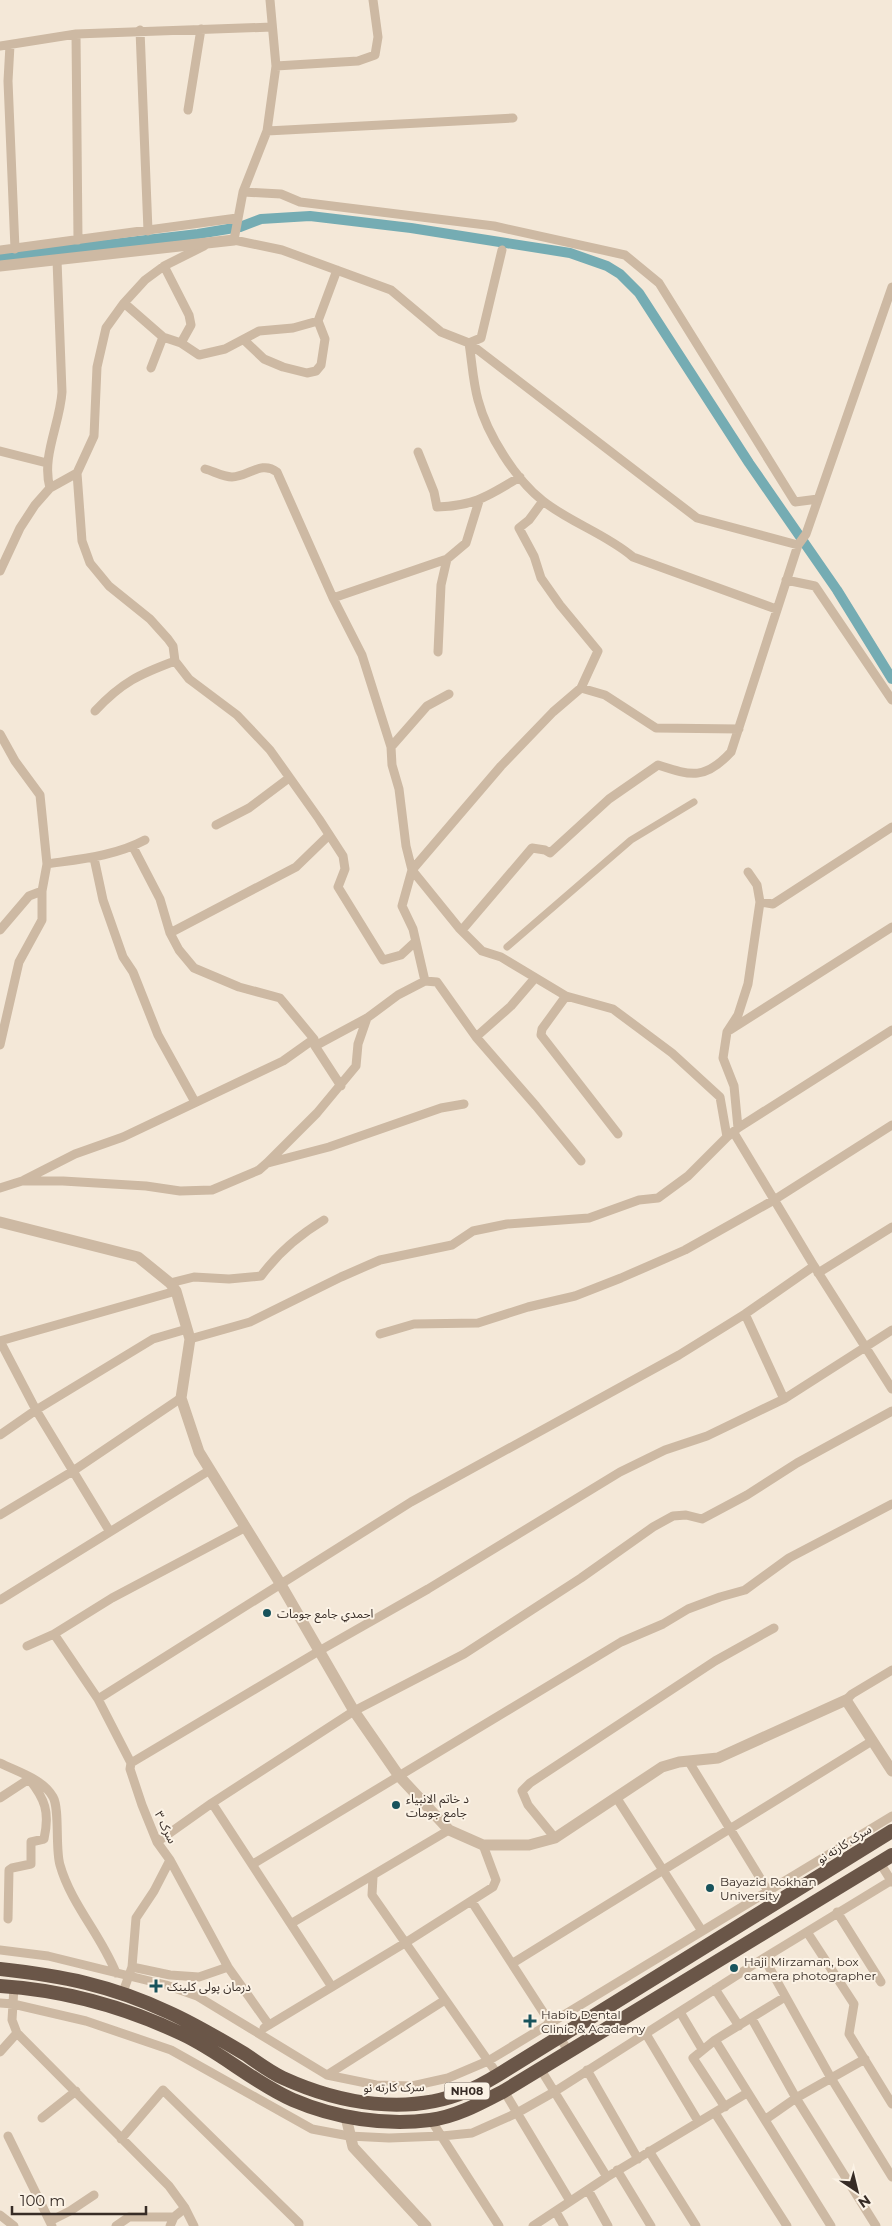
<svg xmlns="http://www.w3.org/2000/svg" width="892" height="2226" font-family="Montserrat,'Noto Sans Arabic',sans-serif">
	<rect width="100%" height="100%" fill="#f4e8d8"/>
	<g fill="none" stroke-linecap="round" stroke-linejoin="round">
		<path stroke="#75acb3" stroke-width="10" d="M0,257L198,234L240,227L261,219L310,216L411,228L570,253L607,266L620,274L639,293L749,463L837,590L892,679"/>
		<path stroke="#cdb9a3" stroke-width="7" d="M507,947L631,840L694,802"/>
		<path stroke="#cdb9a3" stroke-width="9" d="M270,0L276,66L267,131L243,192L234,240L282,250L391,290L441,332L469,343L697,518L798,545
			M140,30L148,231
			M76,34L78,240
			M10,45L8,81L15,249
			M0,46L76,34L272,27
			M276,66L358,61L375,55L378,37L373,0
			M188,110L201,29
			M267,131L513,118
			M243,192L281,194L300,202L494,226L625,255L659,283L795,502L818,499
			M0,250L237,218
			M502,250L481,338L469,343C472,362 473,382 478,400C487,434 515,479 543,501C571,523 606,534 633,557L776,609
			M164,266L189,315L191,325L181,343
			M124,303L163,337L181,343L199,355L225,349L259,331L293,328L318,321
			M244,340L264,359L283,367L307,373L316,371L321,365L325,339L318,321L337,270
			M151,368L163,337
			M0,451L47,463
			M418,452L434,492L437,507C475,506 488,496 520,477
			M205,469C213,471 223,477 232,477C248,477 261,460 277,472L333,598L362,655L391,747L392,765L399,789L406,846L412,870L402,906L413,929L425,981
			M77,473L82,541L90,563L109,586L150,619L168,639L173,646L175,661L189,679L237,715L270,750L319,819L343,856L345,869L338,887L383,960L401,955L415,942
			M50,488C41,457 60,424 62,392L57,260
			M543,501L529,520L519,528L534,556L541,578L560,605L598,651L581,688L553,712L501,766L412,870L459,928L482,951L501,957L566,996L613,1009L672,1053L720,1097L727,1137L738,1128L734,1086L723,1058L727,1032L738,1015L748,984L760,902L757,885L748,872
			M0,571L20,528L35,505L50,488L77,473L94,436L97,367L106,328L124,303L145,280L164,266L204,246
			M786,580L815,586L892,700
			M333,598L447,559
			M438,652L441,585L447,559L466,543L479,501
			M581,688L605,695L656,728L739,729
			M95,711C122,682 140,674 175,661
			M0,734L15,761L40,795L47,864L42,891V920L19,962L0,1045
			M391,747L427,706L449,694
			M216,825L249,808L289,778
			M133,847L160,899L170,933L179,950L194,968L239,987L280,998L314,1039L315,1046L341,1086
			M94,858L103,900L123,957L133,972L158,1035L195,1102
			M47,864C81,859 115,856 145,840
			M760,902L773,904L892,827
			M0,930L29,896L42,891
			M462,930L532,848L545,850L550,853L609,799L658,765C692,776 705,780 731,752L798,545L806,534L892,287
			M170,933L296,867L328,836
			M566,996L542,1029L541,1035L618,1134
			M730,1030L892,927
			M476,1037L511,1006L535,978
			M315,1046L367,1018L398,995L425,981L437,982L476,1037L536,1106L581,1161
			M738,1128L892,1030
			M734,1133L814,1266L892,1389
			M268,1163L329,1147L441,1108L464,1104
			M24,1180L75,1154L123,1137L283,1061L314,1039
			M0,1188L22,1181H63L146,1186L180,1191L212,1190L259,1170L267,1163L317,1113L356,1066L358,1044L367,1018
			M818,1273L892,1227
			M170,1283L194,1277L229,1279L261,1276C278,1253 299,1235 324,1220
			M745,1314L784,1399
			M380,1334L414,1324L478,1323L528,1307L575,1296L621,1278L685,1250L774,1200L892,1125
			M190,1339L250,1322L341,1277L380,1260L452,1245L473,1231L507,1224L589,1218L639,1200L658,1198L688,1176L727,1137
			M0,1341L36,1410L110,1532
			M0,1341L176,1291
			M0,1435L36,1410L153,1339L187,1329
			M0,1515L73,1471L181,1398
			M0,1600L210,1470
			M54,1634L98,1699L131,1763L130,1769L142,1805L157,1842L170,1860L228,1967L269,2025
			M27,1646L54,1634L112,1598L246,1527
			M98,1699L411,1502L679,1355L745,1314L814,1266
			M846,1700L852,1694L892,1670
			M689,1762L768,1891
			M0,1763C18,1772 43,1779 53,1797C60,1809 55,1849 60,1865C71,1904 101,1935 116,1973
			M131,1763L319,1651L428,1589L620,1472L665,1450L707,1436L784,1399L892,1330
			M616,1797L702,1931
			M0,1798L29,1779C45,1799 50,1812 44,1839L31,1842V1864L12,1868L9,1870L8,1919
			M212,1803L332,1987
			M555,1838L528,1805L522,1791L530,1783L715,1661L774,1628
			M157,1842L212,1803L354,1711L464,1654L581,1578L653,1527L673,1516L686,1515L702,1519L747,1495L797,1463L892,1411
			M880,1863L892,1882
			M253,1864L621,1642L663,1624L688,1609L720,1597L745,1590L789,1558L892,1504
			M373,1877L372,1895L498,2075
			M472,1902L569,2052
			M837,1912L881,1982
			M292,1923L449,1830
			M807,1932L854,2004L849,2034L892,2104
			M0,1950L48,1956L166,1985L197,1996L327,2075L376,2085L412,2086L448,2078L488,2061L892,1816
			M764,1958L831,2078L892,2177
			M513,1963L872,1741
			M132,1967L170,1975L199,1977L228,1967
			M14,1987L12,2020L17,2033L169,2186L185,2208L194,2226
			M715,1989L739,2026
			M123,1992L132,1967L136,1918L154,1891L170,1860
			M0,2003L13,2004L86,2021L171,2050L312,2129L349,2136L389,2138L442,2136L472,2133L517,2113L554,2092L764,1958L892,1880
			M680,2012L702,2049
			M752,2019L796,2098L876,2226
			M264,2028L405,1943L493,1887L496,1880L483,1845
			M646,2034L698,2121
			M715,2040L831,2226
			M0,2052L17,2033
			M541,2070L607,2177
			M587,2070L638,2159
			M327,2075L445,2000
			M504,2091L570,2201
			M725,2107L693,2058L715,2040L785,1997
			M715,2113L787,2226
			M42,2118L76,2091
			M766,2119L796,2098L865,2059
			M431,2120L499,2226
			M8,2136L52,2226
			M121,2139L163,2090L299,2223V2226
			M649,2151L696,2226
			M617,2170L651,2226
			M588,2190L608,2226
			M556,2212L564,2226
			M0,2215L14,2226
			M50,2221L70,2211L94,2195
			M116,2226L129,2217H174
			M170,2226L174,2217L185,2208
			M533,2226L607,2177L747,2093"/>
		<path stroke="#cdb9a3" stroke-width="11" d="M0,266L234,240
			M0,1222L138,1257L170,1283L176,1291L190,1339L181,1398L199,1452L280,1583L354,1711L399,1776L449,1830L483,1845H529L555,1838L662,1767L679,1762L718,1758L846,1700L892,1771
			M346,2117L353,2147L426,2226"/>
		<path stroke="#6a5648" stroke-width="14" d="M0,1969C63,1976 110,1985 168,2012C195,2024 220,2039 245,2054C257,2062 270,2072 283,2078C340,2104 408,2116 467,2091C478,2087 488,2081 498,2075L892,1831
			M0,1986C63,1990 125,2007 182,2034C221,2052 254,2083 293,2100C335,2118 385,2126 430,2120C456,2117 481,2103 504,2091L892,1855"/>
	</g>
	<g fill="#18535c" stroke="#fbf2e5" stroke-width="2">
		<circle cx="267" cy="1613" r="5"/>
		<circle cx="396" cy="1805" r="5"/>
		<circle cx="710" cy="1888" r="5"/>
		<circle cx="734" cy="1968" r="5"/>
		<path d="M153.5 1978.5h5v5h5v5h-5v5h-5v-5h-5v-5h5z"/>
		<path d="M527.5 2013.5h5v5h5v5h-5v5h-5v-5h-5v-5h5z"/>
	</g>
	<g text-anchor="middle" dominant-baseline="central" stroke-width="4" stroke-linejoin="round" paint-order="stroke">
		<rect fill="#fbf2e5" stroke="#72675f" stroke-width="1" x="444.5" y="2082.5" width="45" height="17" rx="4"/>
		<g font-size="11" font-weight="bold" fill="#372c26">
			<text x="467" y="2091">NH08</text>
		</g>
		<g font-size="12" fill="#372c26" stroke="#fbf2e5" text-anchor="start">
			<text x="277" y="1613">احمدي جامع جومات</text>
			<text x="406" y="1798">د خاتم الانبیاء<tspan x="406" dy="14">جامع جومات</tspan></text>
			<text x="720" y="1881">Bayazid Rokhan<tspan x="720" dy="14">University</tspan></text>
			<text x="744" y="1961">Haji Mirzaman, box<tspan x="744" dy="14">camera photographer</tspan></text>
			<text x="167" y="1986">درمان پولی کلینک</text>
			<text x="541" y="2014">Habib Dental<tspan x="541" dy="14">Clinic &amp; Academy</tspan></text>
		</g>
		<g font-size="12" fill="#372c26" stroke="#fbf2e5">
			<text transform="translate(166 1827) rotate(64)">سرک ۳</text>
			<text transform="translate(844 1844) rotate(-32)">سرک کارته نو</text>
			<text transform="translate(394 2087) rotate(-1)">سرک کارته نو</text>
		</g>
	</g>
	<g transform="translate(857 2191) rotate(145)" stroke="#fbf2e5" stroke-width="4" paint-order="stroke">
	<path d="M0-4L9 19L0 12L-9 19Z" fill="#372c26"/>
	<text y="-8" font-size="14" font-weight="bold" text-anchor="middle" fill="#372c26">N</text>
	</g>
	<path d="M12 2206v8h134v-8" fill="none" stroke="#372c26" stroke-width="2.5"/>
	<text x="20" y="2206" font-size="15" fill="#372c26" stroke="#fbf2e5" stroke-width="4" paint-order="stroke">100 m</text>
</svg>
